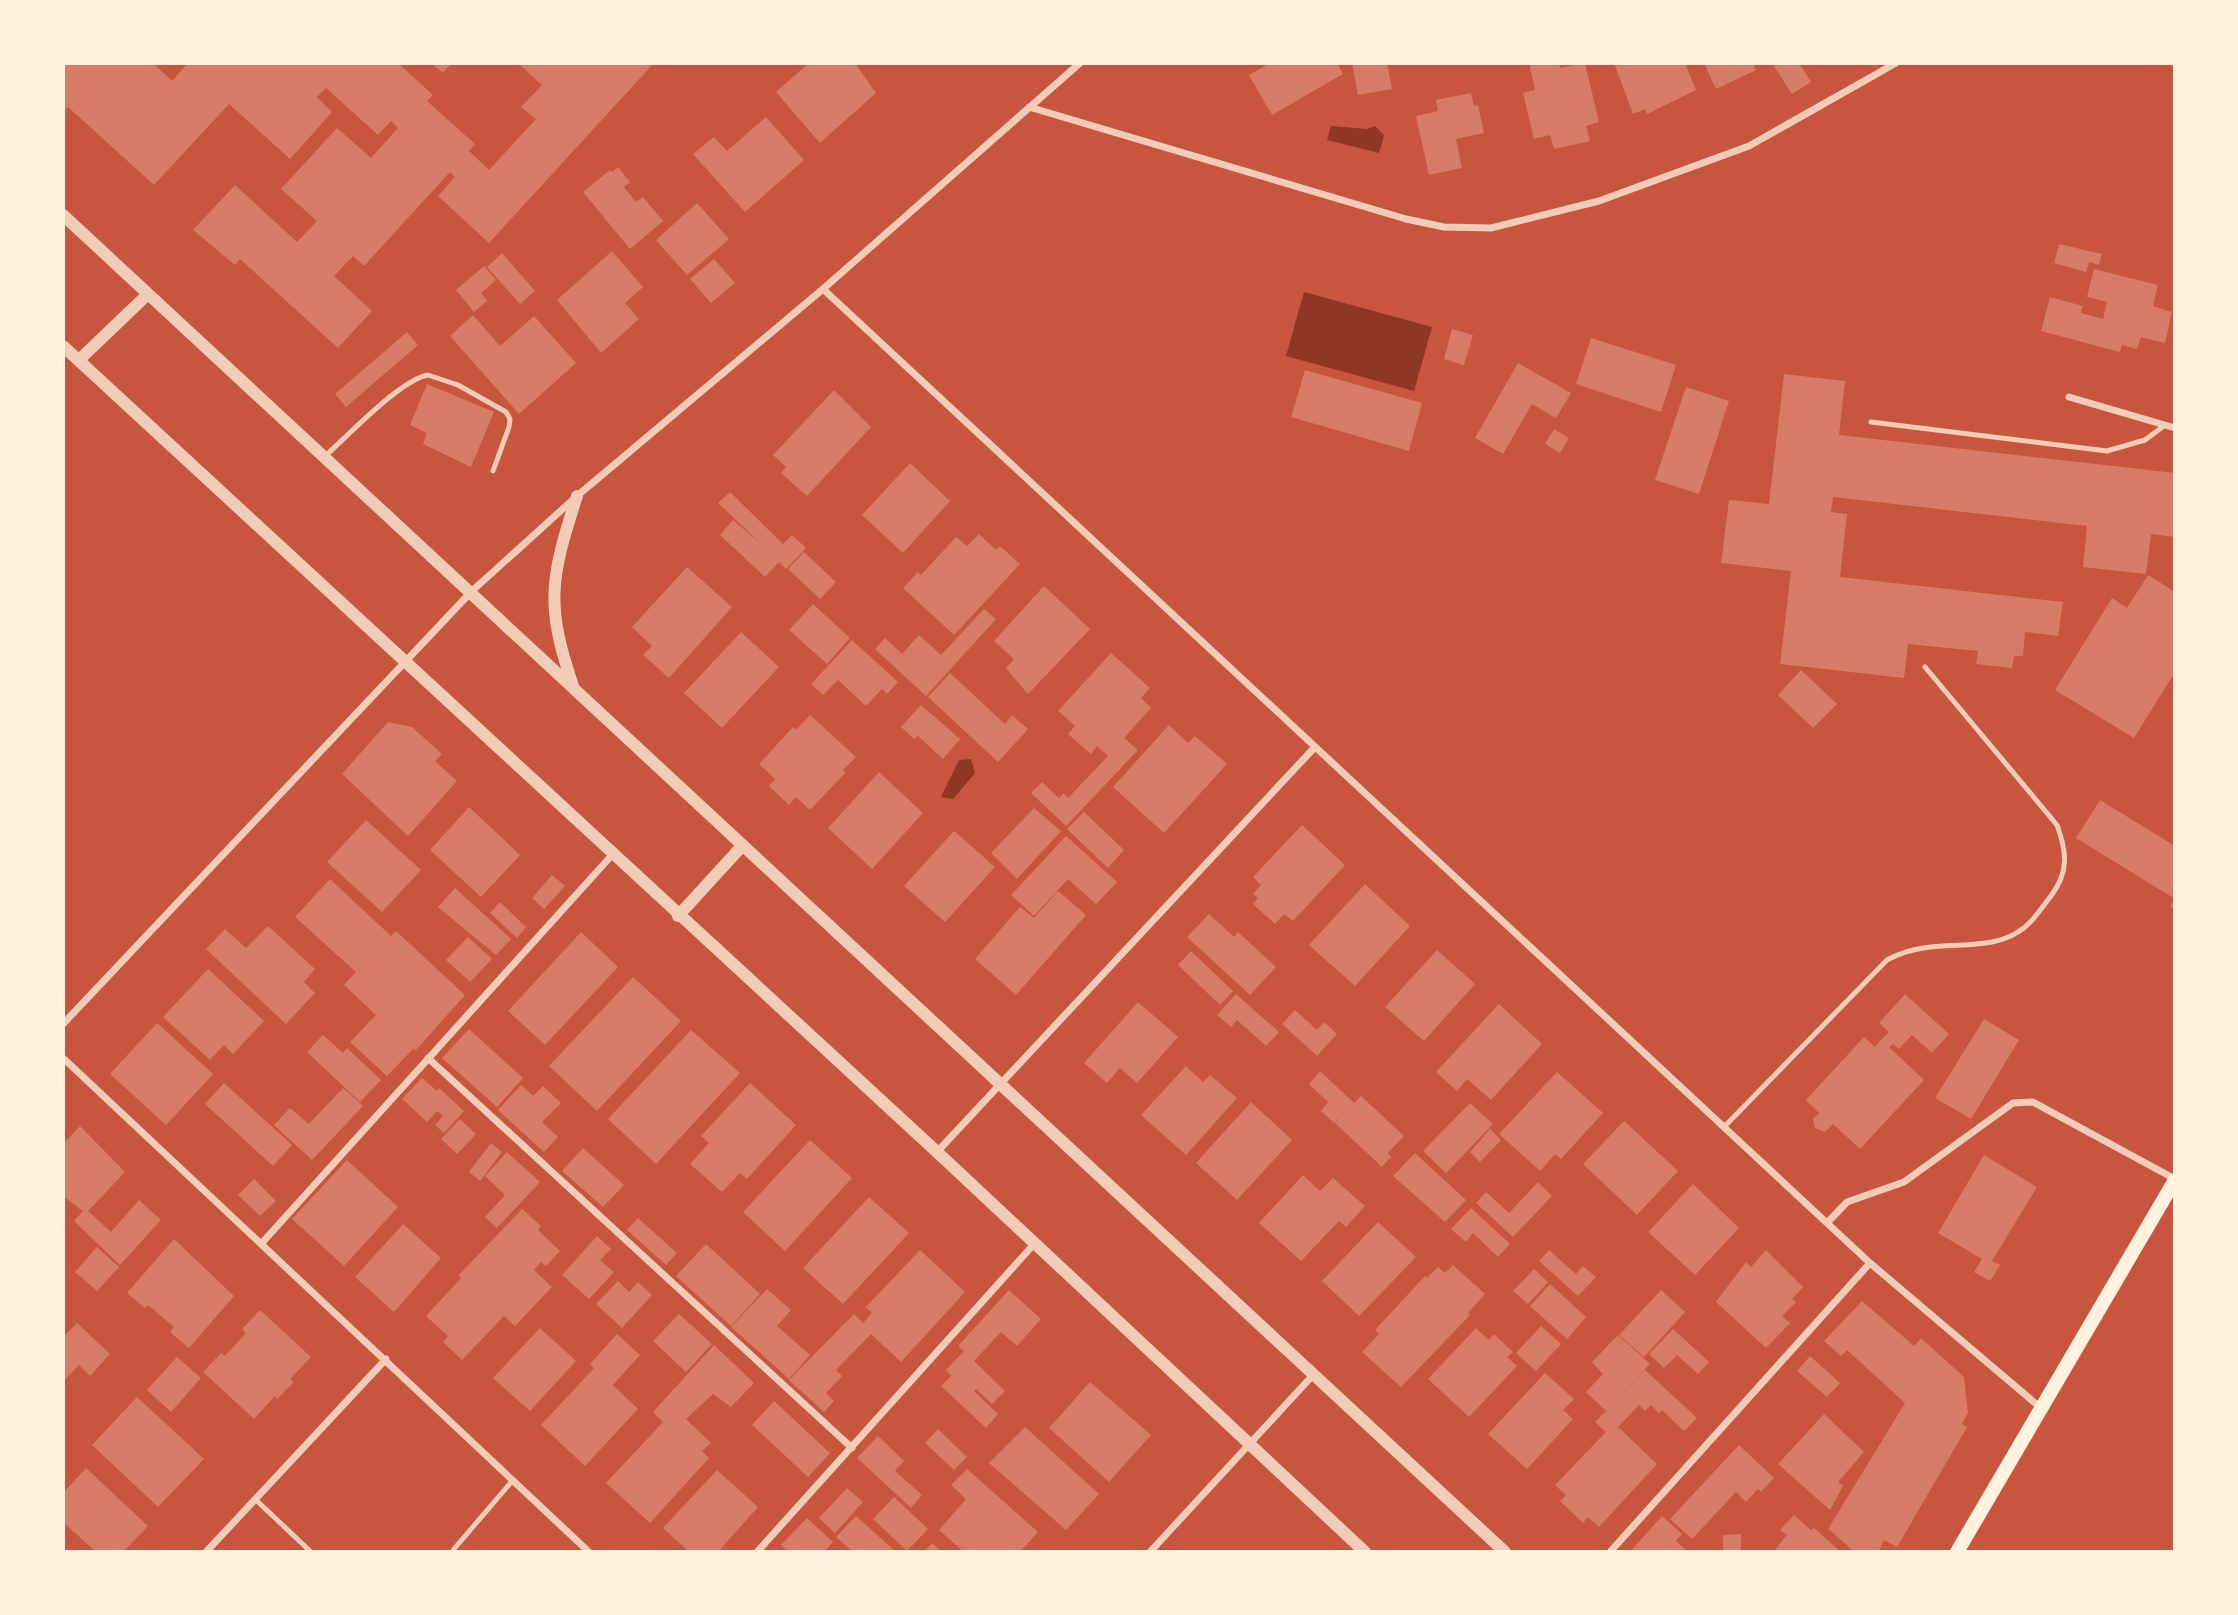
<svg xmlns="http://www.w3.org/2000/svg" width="2238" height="1615" font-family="'Libre Baskerville',serif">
	<rect width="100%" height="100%" fill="#c8553d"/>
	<path fill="#8f3625" d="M1331,126L1367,129L1375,126L1384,135L1379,153L1327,140Z
		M1304,292L1432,327L1414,391L1286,356Z
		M971,759L975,773L953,799L941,797L959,760Z"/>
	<path fill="#d67c66" d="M63,63H153L172,81L188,63H398L433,95L427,101L475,144L469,151L489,170L536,119L521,107L542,85L518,63H654L489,243L438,196L455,177L450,172L364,266L353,256L334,276L372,311L338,348L240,259L235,265L193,230L235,185L297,242L317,221L281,189L337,128L371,158L398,128L391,121L378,135L326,88L317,97L332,112L290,159L229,104L154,185L68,107L63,112Z
		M431,63H452L443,73Z
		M809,63H855L876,93L820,143L776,92Z
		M1270,63H1337L1343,74L1272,115L1249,75Z
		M1352,63H1387L1392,89L1358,95Z
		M1529,63H1559L1560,68L1585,63L1599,122L1586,126L1590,141L1554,149L1550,135L1534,139L1523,93L1535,90Z
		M1614,63H1685L1696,90L1647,114L1645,109L1633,114Z
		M1704,63H1753L1756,70L1716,89Z
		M1780,63H1799L1811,82L1792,94L1774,66Z
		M1471,93L1474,106L1478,105L1484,133L1456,139L1462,168L1429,175L1416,116L1438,111L1436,100Z
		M766,117L804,160L745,212L693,154L714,137L727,151Z
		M618,167L630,182L624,187L636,202L643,197L663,221L630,249L583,192L610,170L612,172Z
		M697,203L729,239L687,275L656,240Z
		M2059,244L2102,254L2099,265L2089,262L2086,272L2054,263Z
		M612,251L643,287L625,303L639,319L601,353L557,300Z
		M502,253L535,291L520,304L487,267Z
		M714,259L735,283L711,303L690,279Z
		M484,266L496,280L481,293L487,301L474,312L456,290Z
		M2094,269L2158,285L2153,306L2172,312L2165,343L2141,337L2137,349L2122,345L2120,352L2041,331L2050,297L2083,306L2081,313L2103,319L2107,302L2087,297Z
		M473,315L500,346L534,316L576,363L519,414L450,336Z
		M1452,329L1473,335L1464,365L1444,359Z
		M407,332L418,345L346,407L335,394Z
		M1591,338L1676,365L1661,412L1576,384Z
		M1518,363L1571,393L1556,418L1532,404L1503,454L1475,438Z
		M1305,370L1422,403L1409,451L1291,417Z
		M1784,374L1845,381L1839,435L2175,473V537L2151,534L2146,574L2083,567L2087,526L1833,497L1831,512L1847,514L1840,577L2063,602L2058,636L2025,632L2023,656H2014L2012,668L1976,664L1978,651L1908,644L1904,678L1780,664L1791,571L1721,563L1729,500L1769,504Z
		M427,384L494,412L471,467L423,444L427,433L410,425Z
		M1686,387L1729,401L1699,494L1655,480Z
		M834,390L871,427L807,496L781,473L786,467L773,455Z
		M1554,429L1569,438L1560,453L1545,444Z
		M910,463L950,501L903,553L862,515Z
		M730,492L783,544L792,535L806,548L786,569L779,562L765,577L720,535L733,520L760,543L718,503Z
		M979,534L996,550L1000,546L1020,564L954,635L903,588L918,572L921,575L956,537L967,546Z
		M804,552L836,582L820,599L788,569Z
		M687,567L732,607L669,678L643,655L652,646L632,627Z
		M2148,575L2175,592V672L2134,738L2055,690L2112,598L2127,608Z
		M1044,586L1090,629L1028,694L1006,668L1014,659L994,641Z
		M813,604L850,638L827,664L789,630Z
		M984,609L996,619L926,696L875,649L885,638L902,654L919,635L941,655Z
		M741,632L779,667L722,728L684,693Z
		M852,640L898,682L887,694L882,689L866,706L838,680L823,695L811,684Z
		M1111,653L1150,688L1141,698L1151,708L1124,738L1138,750L1066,826L1031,793L1042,782L1059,798L1064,793L1068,798L1108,756L1097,746L1091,754L1068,734L1075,726L1058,711Z
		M1801,670L1837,704L1813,728L1778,695Z
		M950,673L1005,724L1012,715L1028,729L998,762L928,697Z
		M921,705L960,739L943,759L918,736L914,739L901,727Z
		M810,715L856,757L843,770L846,772L810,810L796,797L789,805L769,786L775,779L759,764L793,727L796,730Z
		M388,722L412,727L442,754L435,761L457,781L408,836L342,774Z
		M1169,725L1188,743L1195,736L1227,764L1164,833L1113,787Z
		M879,772L923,813L872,869L828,828Z
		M2100,800L2175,846V910L2170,906L2175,899L2076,838Z
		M469,807L520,855L481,897L430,850Z
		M1034,808L1061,831L1017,879L991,853Z
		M1084,812L1124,850L1108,868L1067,829Z
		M366,820L421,870L382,912L327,862Z
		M1302,825L1345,865L1293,921L1284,914L1275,924L1253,904L1258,898L1253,894L1261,885L1253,877Z
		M954,831L995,867L945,922L904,886Z
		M1066,836L1117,882L1096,904L1068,879L1034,916L1011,895Z
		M552,875L565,886L544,909L532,898Z
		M330,879L391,936L396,931L465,995L415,1051L413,1049L387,1076L350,1042L376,1015L344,985L356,972L295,917Z
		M1365,884L1410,926L1355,986L1309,945Z
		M455,888L511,939L496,955L438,907Z
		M1058,891L1086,915L1016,995L975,959L1020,907L1034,918Z
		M500,902L526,927L517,938L490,913Z
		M1209,914L1234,937L1238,932L1276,967L1250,995L1187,937Z
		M268,926L315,969L304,982L315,993L286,1024L206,949L225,929L246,948Z
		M581,932L618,967L545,1045L508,1011Z
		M468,937L492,959L470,982L446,960Z
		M1437,950L1475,984L1424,1041L1385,1007Z
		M1191,951L1233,991L1220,1005L1178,965Z
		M208,969L264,1021L233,1054L224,1045L210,1060L163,1017Z
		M633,977L681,1021L597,1111L549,1066Z
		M1236,994L1279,1032L1266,1046L1237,1020L1231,1027L1217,1015Z
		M1905,994L1949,1034L1932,1053L1912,1035L1899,1049L1893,1044L1889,1047L1924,1080L1860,1149L1833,1124L1825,1132L1815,1128L1813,1119L1819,1113L1806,1100L1864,1037L1875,1047L1881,1040L1889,1032L1879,1023Z
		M1138,1002L1178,1037L1137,1083L1120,1068L1107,1083L1084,1063Z
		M1499,1004L1542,1044L1491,1100L1467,1079L1457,1091L1436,1072Z
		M1295,1010L1317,1030L1324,1022L1337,1034L1317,1056L1282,1024Z
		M1984,1019L2019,1040L1971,1119L1935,1098Z
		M157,1023L213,1074L166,1125L110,1074Z
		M469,1029L523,1078L497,1107L442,1058Z
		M691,1030L740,1073L656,1164L608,1119Z
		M323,1035L343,1053L347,1048L381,1080L360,1102L307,1052Z
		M1186,1066L1203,1082L1210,1075L1237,1098L1186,1155L1141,1115Z
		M1320,1071L1354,1103L1361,1096L1404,1136L1388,1153L1391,1157L1382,1167L1335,1123L1346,1111L1334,1123L1321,1111L1328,1102L1309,1084Z
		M1557,1072L1603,1113L1561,1159L1555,1154L1540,1171L1499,1134Z
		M422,1078L437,1091L439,1088L464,1111L444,1133L435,1125L443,1116L437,1111L427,1122L402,1099Z
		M224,1083L292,1145L273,1166L205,1104Z
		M750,1083L796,1125L747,1179L740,1173L722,1192L690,1164L709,1143L701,1136Z
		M521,1085L533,1096L543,1086L561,1103L542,1122L558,1137L544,1152L498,1110Z
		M343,1088L363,1106L312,1160L274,1125L290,1108L309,1124Z
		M1251,1102L1292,1140L1237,1200L1196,1163Z
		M1470,1103L1493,1124L1446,1173L1423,1151Z
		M460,1119L476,1134L457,1154L441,1139Z
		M1624,1121L1678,1171L1637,1215L1583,1164Z
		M80,1126L125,1172L88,1211L111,1232L139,1200L161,1220L120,1265L74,1221L83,1211L63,1196V1144Z
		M1490,1129L1501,1140L1480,1162L1470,1152Z
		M810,1140L852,1178L785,1251L743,1212Z
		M491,1143L502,1152L480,1181L469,1172Z
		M583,1148L624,1185L603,1207L562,1171Z
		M507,1152L540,1182L497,1228L485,1217L505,1195L485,1176Z
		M1415,1153L1466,1200L1445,1222L1393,1176Z
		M1984,1155L2037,1187L1992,1261L2000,1265L1990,1281L1974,1272L1982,1259L1938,1233Z
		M347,1160L398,1207L344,1266L292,1219Z
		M1303,1175L1320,1191L1333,1178L1365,1206L1346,1227L1339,1221L1301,1261L1259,1223Z
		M254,1179L276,1201L260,1216L238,1195Z
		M1538,1182L1552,1196L1513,1237L1476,1203L1486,1192L1509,1213Z
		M1693,1184L1739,1228L1695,1275L1648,1232Z
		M869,1197L909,1233L843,1304L803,1268Z
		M1471,1208L1510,1244L1498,1257L1473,1233L1466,1242L1451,1229Z
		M522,1209L541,1226L538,1230L560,1251L546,1266L541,1262L534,1270L552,1287L515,1326L504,1316L462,1360L443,1342L448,1336L426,1316L461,1278L458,1276Z
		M638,1218L677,1253L666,1265L627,1230Z
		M1378,1222L1416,1257L1359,1316L1322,1281Z
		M403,1224L441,1258L394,1312L355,1277Z
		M597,1236L611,1249L600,1260L614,1272L589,1299L562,1275Z
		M174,1239L234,1296L189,1348L170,1332L174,1327L148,1305L145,1308L127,1293Z
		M706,1244L760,1294L731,1326L676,1276Z
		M97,1247L119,1267L97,1291L75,1272Z
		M920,1250L965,1292L901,1362L871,1334L836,1370L842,1376L826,1393L834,1401L824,1412L789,1380L854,1314L863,1323L872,1313L866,1307Z
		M1549,1250L1576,1274L1583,1266L1596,1277L1578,1296L1539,1261Z
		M1766,1250L1803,1287L1792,1299L1796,1302L1782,1316L1790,1323L1766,1348L1716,1302L1746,1262L1751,1267Z
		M1453,1265L1485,1294L1468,1313L1470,1315L1401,1387L1362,1352L1379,1334L1375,1330L1425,1276L1427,1278L1438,1267L1445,1273Z
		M1534,1269L1548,1282L1528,1304L1513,1291Z
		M618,1281L629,1292L638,1282L652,1295L622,1328L596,1304Z
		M1550,1284L1586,1317L1567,1339L1530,1306Z
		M767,1289L791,1310L777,1326L810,1355L789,1379L731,1327Z
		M1009,1290L1041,1319L1017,1346L1001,1332L974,1361L1005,1391L992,1404L976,1389L974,1391L998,1414L986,1428L941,1386L951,1376L946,1370L964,1351L958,1346Z
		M1661,1290L1685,1312L1644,1357L1619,1335Z
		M1862,1301L1914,1346L1921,1338L1964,1377L1968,1413L1962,1424L1967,1427L1897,1547L1884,1540L1878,1552H1855L1828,1529L1905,1403L1847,1350L1841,1356L1824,1341Z
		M260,1310L311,1357L290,1379L294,1382L277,1399L275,1396L254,1419L203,1372L221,1353L225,1356L246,1333L242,1329Z
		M679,1314L712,1344L686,1372L653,1341Z
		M77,1323L110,1354L90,1376L79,1365L63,1382V1337Z
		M1541,1326L1561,1344L1536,1371L1516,1353Z
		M540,1328L576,1361L530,1411L493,1378Z
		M1476,1328L1489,1340L1494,1334L1513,1352L1507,1357L1517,1366L1469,1417L1428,1379Z
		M1673,1329L1709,1362L1698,1374L1677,1355L1664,1368L1649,1354Z
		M617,1334L640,1355L613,1385L638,1409L585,1466L541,1425L594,1368L590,1364Z
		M1618,1335L1650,1364L1612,1404L1645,1370L1697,1418L1684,1431L1662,1410L1659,1413L1651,1405L1645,1411L1639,1405L1618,1427L1657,1464L1599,1527L1588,1517L1583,1523L1560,1501L1566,1495L1555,1485L1606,1432L1595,1422L1606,1411L1586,1392L1603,1374L1592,1362Z
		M714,1345L754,1383L731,1407L713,1394L686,1419L711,1443L702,1451L709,1458L650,1523L606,1483L663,1422L653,1412Z
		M1810,1356L1840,1383L1827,1397L1797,1371Z
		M177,1357L201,1378L171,1412L147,1390Z
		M1545,1373L1574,1399L1563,1410L1573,1419L1527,1469L1488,1434Z
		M1090,1382L1151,1435L1109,1482L1049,1428Z
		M137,1397L204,1459L158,1507L92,1445Z
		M774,1401L830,1453L808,1477L752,1425Z
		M1824,1414L1864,1452L1838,1482L1843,1486L1830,1510L1778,1464Z
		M1025,1427L1099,1494L1066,1530L989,1463Z
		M938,1429L967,1457L954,1470L925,1443Z
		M878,1436L904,1461L895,1471L922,1495L911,1508L857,1458Z
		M1739,1445L1774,1478L1761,1492L1758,1489L1746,1502L1736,1492L1692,1539L1670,1519Z
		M86,1468L148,1526L123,1552H96L63,1522V1493Z
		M967,1469L1038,1532L1020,1552H964L939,1530L966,1499L951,1485Z
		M717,1470L758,1507L718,1552H689L663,1528Z
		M847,1488L863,1502L835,1533L819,1518Z
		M894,1497L928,1529L907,1551L873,1519Z
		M1794,1515L1811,1530L1814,1528L1841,1552H1773L1787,1535L1780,1530Z
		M856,1516L896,1552H853L836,1537Z
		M1662,1516L1682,1534L1676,1541L1688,1552H1630Z
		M807,1518L833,1542L824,1552H788L781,1545Z
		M1741,1534V1552H1723V1535Z
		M932,1543L942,1552H924Z"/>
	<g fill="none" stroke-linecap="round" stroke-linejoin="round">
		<path stroke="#f1ccb7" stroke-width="5" d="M1871,422L2107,451L2145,440L2165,425
			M325,456C348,436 400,380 428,375L458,385L506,412L510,419L509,427L493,471
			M1724,1127L1887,960C1931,935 1983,955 2018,932C2032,924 2041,908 2051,896C2069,872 2067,852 2057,825L1925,667
			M255,1499L311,1552
			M454,1549L513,1480"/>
		<path stroke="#f1ccb7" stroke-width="7" d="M1029,107L1406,219L1444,227L1491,228L1599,201L1749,146L1896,63
			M823,289L1870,1263L2042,1409
			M2069,397L2175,428
			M63,1024L472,591L577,496L823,289L1080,63
			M63,1058L589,1552
			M428,1058L852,1448
			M937,1152L1315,747
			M1827,1223L1847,1202L1904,1182L2013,1103L2033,1102L2175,1179
			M261,1244L612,855
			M206,1552L386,1359
			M757,1552L1035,1243
			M1150,1552L1314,1374
			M1610,1552L1870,1263"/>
		<path stroke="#f1ccb7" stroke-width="12" d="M63,215L1505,1552
			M63,346L937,1152L1365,1552
			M79,360L148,294
			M574,689C545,605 550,579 577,496
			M678,916L743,845"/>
		<path stroke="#fff3e0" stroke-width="14" d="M1957,1552L2175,1180"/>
	</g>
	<rect width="2238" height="1615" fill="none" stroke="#fff3e0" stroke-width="130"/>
</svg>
